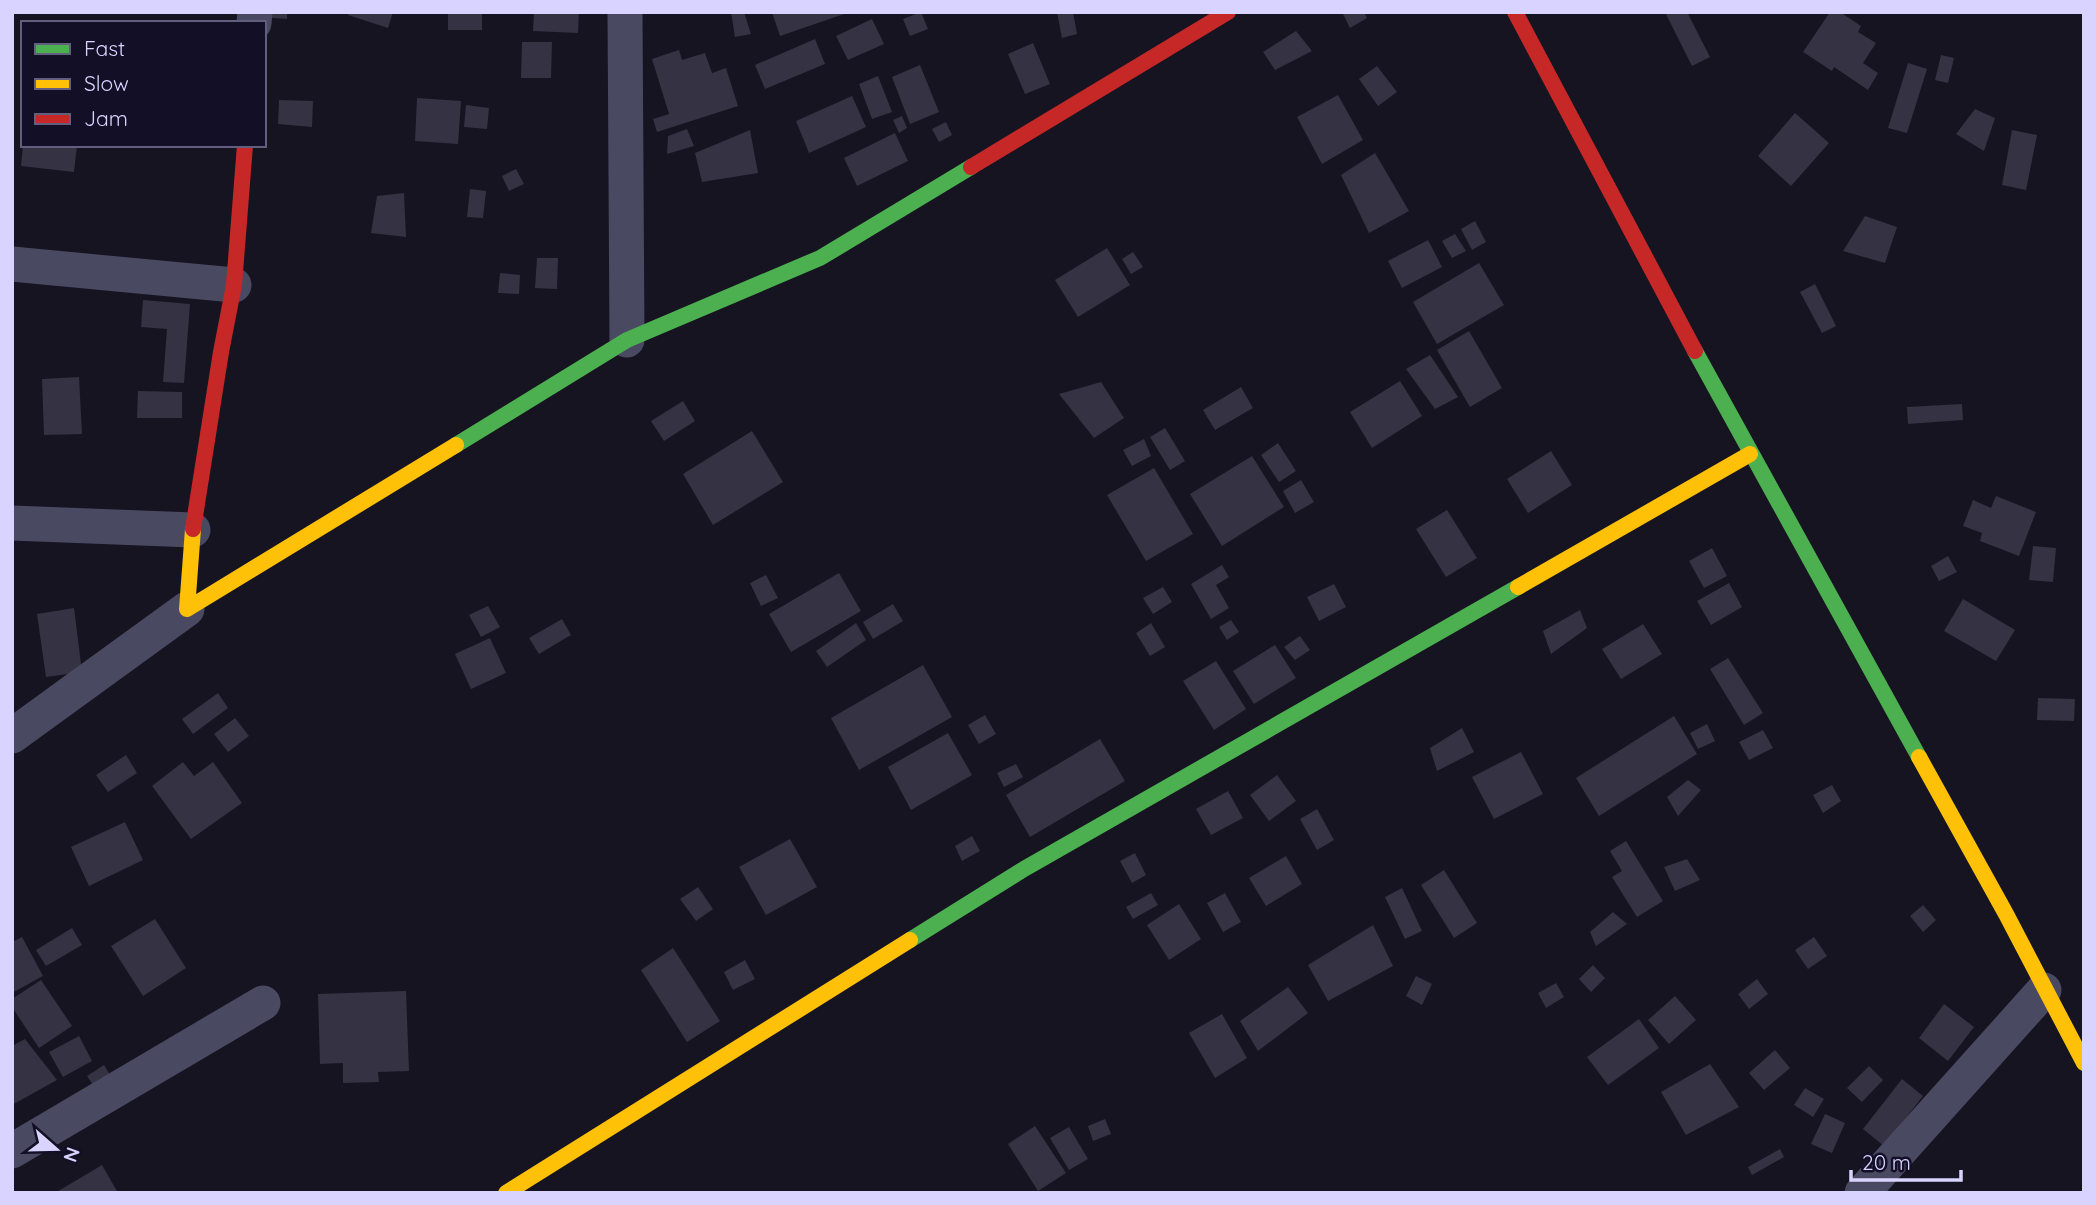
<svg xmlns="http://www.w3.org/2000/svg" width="2096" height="1205" font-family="Quicksand,sans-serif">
	<rect width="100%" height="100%" fill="#161421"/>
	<path fill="#343243" d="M262,12H287V19L261,17Z
		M349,12H393L388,28L348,15Z
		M448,12H482V30H448Z
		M534,12H579L578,33L533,31Z
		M731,12H744L751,34L735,37Z
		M772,12H847V13L780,36Z
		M921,12L928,29L910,36L903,19Z
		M1057,12H1073L1077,34L1062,38Z
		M1342,12H1364L1367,18L1350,28Z
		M1668,12H1687L1710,57L1692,66L1666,14Z
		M1830,12H1840L1861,26L1858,32L1876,43L1863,63L1878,73L1868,90L1834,67L1832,71L1803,52Z
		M872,19L884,44L848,60L836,36Z
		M1296,31L1312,51L1275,70L1263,52Z
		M815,39L825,64L765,89L755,65Z
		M522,42H552L551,78H521Z
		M1033,43L1050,84L1025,94L1008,54Z
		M679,50L682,60L705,53L712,73L726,68L738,106L657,132L653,119L669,114L652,59Z
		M1941,55L1954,58L1948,83L1935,80Z
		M1908,63L1927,69L1907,133L1888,128Z
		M920,65L939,112L910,124L892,77Z
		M1377,66L1397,92L1378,106L1359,79Z
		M878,76L892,112L872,119L859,84Z
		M1338,95L1363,140L1322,164L1297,117Z
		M852,96L866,127L809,153L796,121Z
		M417,98L461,101L458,144L415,141Z
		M279,100L313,101L312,127L278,124Z
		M466,105L489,108L487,129L464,127Z
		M1975,109L1995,118L1984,151L1956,134Z
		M1795,113L1829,143L1791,186L1758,156Z
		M902,116L907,128L899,133L893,120Z
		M946,122L952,135L939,142L932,129Z
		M687,129L694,146L667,154L668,136Z
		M750,130L758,173L702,182L695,153Z
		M2012,130L2037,135L2026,190L2002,185Z
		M895,133L908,161L857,186L844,158Z
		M23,145H77L74,172L21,166Z
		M1375,153L1409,211L1369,233L1341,175Z
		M516,169L524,184L509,191L502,176Z
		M470,189L486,191L483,218L467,217Z
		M404,193L406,237L371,233L377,196Z
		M1865,216L1897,227L1885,263L1843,251Z
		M1475,221L1486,242L1472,250L1461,229Z
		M1455,234L1466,251L1452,258L1442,241Z
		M1428,240L1442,267L1402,288L1388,261Z
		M1107,248L1130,285L1078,317L1055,280Z
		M1133,252L1143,267L1131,274L1122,259Z
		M537,258H558L557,289L535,288Z
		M1479,263L1504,305L1437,344L1413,302Z
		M500,273L520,275L519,294L498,293Z
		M1815,284L1836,326L1822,333L1800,292Z
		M143,300L190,304L184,383L163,382L167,329L141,327Z
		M1469,331L1502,388L1470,407L1437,350Z
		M1430,355L1458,397L1435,409L1406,369Z
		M79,377L82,434L44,435L42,379Z
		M1400,381L1422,416L1372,448L1350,412Z
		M1101,382L1124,418L1094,438L1059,394Z
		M1241,387L1253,408L1215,430L1203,410Z
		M138,391L182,392V418H137Z
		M683,401L695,421L664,441L651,421Z
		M1962,404L1963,420L1908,424L1907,407Z
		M1165,428L1185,461L1170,470L1150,437Z
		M752,431L783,482L713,525L683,474Z
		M1144,439L1151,456L1132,466L1123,450Z
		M1278,443L1296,471L1279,482L1261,455Z
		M1551,451L1572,485L1528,513L1507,479Z
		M1252,456L1284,507L1222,546L1190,494Z
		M1154,468L1193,534L1146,561L1107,495Z
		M1301,480L1314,502L1295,513L1283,491Z
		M1996,496L2036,512L2019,556L1980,541L1982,533L1963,526L1973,500L1991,508Z
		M1447,510L1477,558L1446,577L1416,529Z
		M2033,546L2056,548L2053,582L2029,580Z
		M1712,548L1727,576L1704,588L1689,561Z
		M1948,556L1957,572L1939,581L1931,566Z
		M1222,565L1229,577L1216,585L1229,608L1211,619L1191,584Z
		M839,573L861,611L791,652L769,614Z
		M766,575L778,598L761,606L750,583Z
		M1729,583L1742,607L1711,625L1697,601Z
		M1334,584L1346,607L1319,621L1307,597Z
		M1163,587L1172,602L1153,614L1143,598Z
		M1963,599L2015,630L1996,661L1944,631Z
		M893,604L903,621L873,639L863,622Z
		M488,606L500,627L481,637L469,615Z
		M74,608L82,672L46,677L37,614Z
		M1580,610L1587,628L1551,654L1543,631Z
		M562,619L571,635L539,654L529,638Z
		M1231,620L1239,632L1227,640L1219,627Z
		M856,623L866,640L827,667L816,651Z
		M1151,623L1165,647L1150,656L1136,633Z
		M1643,624L1662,654L1621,679L1602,649Z
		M1300,636L1310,650L1295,660L1284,647Z
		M490,638L506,673L471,689L455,654Z
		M1275,645L1296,678L1254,704L1233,671Z
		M1728,658L1763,713L1744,725L1710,669Z
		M1216,661L1246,709L1214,730L1183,681Z
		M923,665L952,717L859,770L831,718Z
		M218,693L228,708L193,734L182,719Z
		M2038,698L2075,699L2074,721L2037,720Z
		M985,715L996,734L979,744L968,725Z
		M1674,716L1697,754L1599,816L1576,778Z
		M235,718L249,736L228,752L214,734Z
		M1707,724L1715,741L1698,749L1690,733Z
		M1462,728L1474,752L1437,771L1430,748Z
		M1763,730L1773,748L1749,760L1739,742Z
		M948,733L972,775L911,810L888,767Z
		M1100,739L1125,781L1030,837L1006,795Z
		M1521,752L1543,794L1494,819L1472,777Z
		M126,755L137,773L108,792L96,775Z
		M183,762L194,776L213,762L242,803L191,839L152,786Z
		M1016,764L1023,777L1004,787L997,773Z
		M1277,775L1296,801L1269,821L1250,795Z
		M1688,780L1701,790L1678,816L1667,797Z
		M1832,785L1841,801L1823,813L1813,795Z
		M1228,791L1243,818L1211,835L1196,809Z
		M1317,809L1334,840L1317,850L1300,819Z
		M125,822L143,860L89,886L71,847Z
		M972,836L980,851L962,861L955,846Z
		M790,839L817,887L766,915L739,867Z
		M1626,841L1663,901L1637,917L1612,877L1622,871L1610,851Z
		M1135,853L1146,875L1132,883L1120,861Z
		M1286,856L1302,884L1266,906L1249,878Z
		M1687,859L1700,880L1675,891L1664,867Z
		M1444,870L1477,923L1454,938L1421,885Z
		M698,887L713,909L696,921L680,899Z
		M1402,888L1422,931L1405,939L1385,897Z
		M1151,893L1158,905L1133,919L1126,907Z
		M1225,893L1241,922L1223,932L1207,903Z
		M1179,904L1201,939L1169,960L1147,925Z
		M1923,905L1936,920L1923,932L1910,916Z
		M1613,912L1627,924L1596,946L1590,932Z
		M155,919L186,968L143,996L111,946Z
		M1373,925L1393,966L1328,1001L1308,965Z
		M72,928L82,945L46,966L36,950Z
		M22,937L43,976L12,993V942Z
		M1814,937L1827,956L1808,969L1795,950Z
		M673,948L720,1021L687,1042L641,970Z
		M745,960L755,979L733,990L724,972Z
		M1593,965L1605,978L1591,992L1579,979Z
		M1416,976L1432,984L1422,1005L1406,996Z
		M1757,979L1768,994L1749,1009L1738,994Z
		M41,980L72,1026L39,1048L12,1007V999Z
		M1556,983L1564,997L1546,1008L1538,993Z
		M1288,987L1308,1013L1258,1051L1240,1021Z
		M406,991L409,1071L378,1072L379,1082L343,1083V1063L320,1064L318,994Z
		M1675,996L1696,1020L1669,1044L1648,1020Z
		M1944,1004L1974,1027L1948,1061L1919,1038Z
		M1222,1014L1247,1058L1215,1078L1189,1033Z
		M1639,1019L1659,1048L1608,1085L1587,1057Z
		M79,1036L92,1061L63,1077L49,1052Z
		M25,1039L57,1080L12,1105V1046Z
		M1775,1050L1790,1068L1764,1090L1749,1073Z
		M1710,1064L1739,1107L1686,1135L1661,1092Z
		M104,1065L113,1080L97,1091L87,1076Z
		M1869,1066L1883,1080L1862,1102L1847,1088Z
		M1902,1079L1923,1096L1884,1146L1863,1129Z
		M1805,1088L1824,1099L1813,1117L1794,1105Z
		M1825,1114L1845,1123L1832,1153L1811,1144Z
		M1105,1119L1111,1134L1093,1141L1088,1126Z
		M1035,1126L1066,1173L1038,1191L1008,1144Z
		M1069,1127L1088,1159L1069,1170L1050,1138Z
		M1780,1149L1784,1157L1752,1175L1748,1167Z
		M102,1165L118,1193H55Z"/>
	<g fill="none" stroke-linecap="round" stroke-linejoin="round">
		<path stroke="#4a4962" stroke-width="35" d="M625,12L627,340
			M254,23L255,12
			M12,264L234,285
			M12,523L193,530
			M12,736L187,609
			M12,1151L263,1003
			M1862,1193L2044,990"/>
		<path stroke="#4caf50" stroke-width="16" d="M1695,351L1919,757
			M456,445L627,340L820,258L971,167
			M910,940L1024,869L1518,587"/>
		<path stroke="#ffc107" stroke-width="16" d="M193,529L187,609L456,445
			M1518,587L1750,454
			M1919,757L2006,914L2084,1063
			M506,1193L910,940"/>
		<path stroke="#c62828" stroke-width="16" d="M1515,12L1695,351
			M971,167L1228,12
			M193,529L221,352L234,285L245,145"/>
	</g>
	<rect width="2096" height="1205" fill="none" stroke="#d9d4ff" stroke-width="28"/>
	<rect x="21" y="21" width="245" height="126" fill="#130f26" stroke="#625e7d" stroke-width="2"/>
	<rect x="35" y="44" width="35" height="10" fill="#4caf50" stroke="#625e7d" stroke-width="2"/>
	<text x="84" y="56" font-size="21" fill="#d9d4ff">Fast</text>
	<rect x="35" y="79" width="35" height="10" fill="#ffc107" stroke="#625e7d" stroke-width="2"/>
	<text x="84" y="91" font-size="21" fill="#d9d4ff">Slow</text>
	<rect x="35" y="114" width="35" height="10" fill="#c62828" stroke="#625e7d" stroke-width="2"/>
	<text x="84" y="126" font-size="21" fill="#d9d4ff">Jam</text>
	<g transform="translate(56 1149) rotate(110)" stroke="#130f26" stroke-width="5" paint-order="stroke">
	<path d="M0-5L12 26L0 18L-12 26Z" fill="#d9d4ff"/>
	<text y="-10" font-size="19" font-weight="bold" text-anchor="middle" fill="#d9d4ff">N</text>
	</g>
	<path d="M1851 1170v10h110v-10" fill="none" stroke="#d9d4ff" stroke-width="3.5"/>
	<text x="1862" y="1170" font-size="21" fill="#d9d4ff" stroke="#130f26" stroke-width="5" paint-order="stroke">20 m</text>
</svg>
